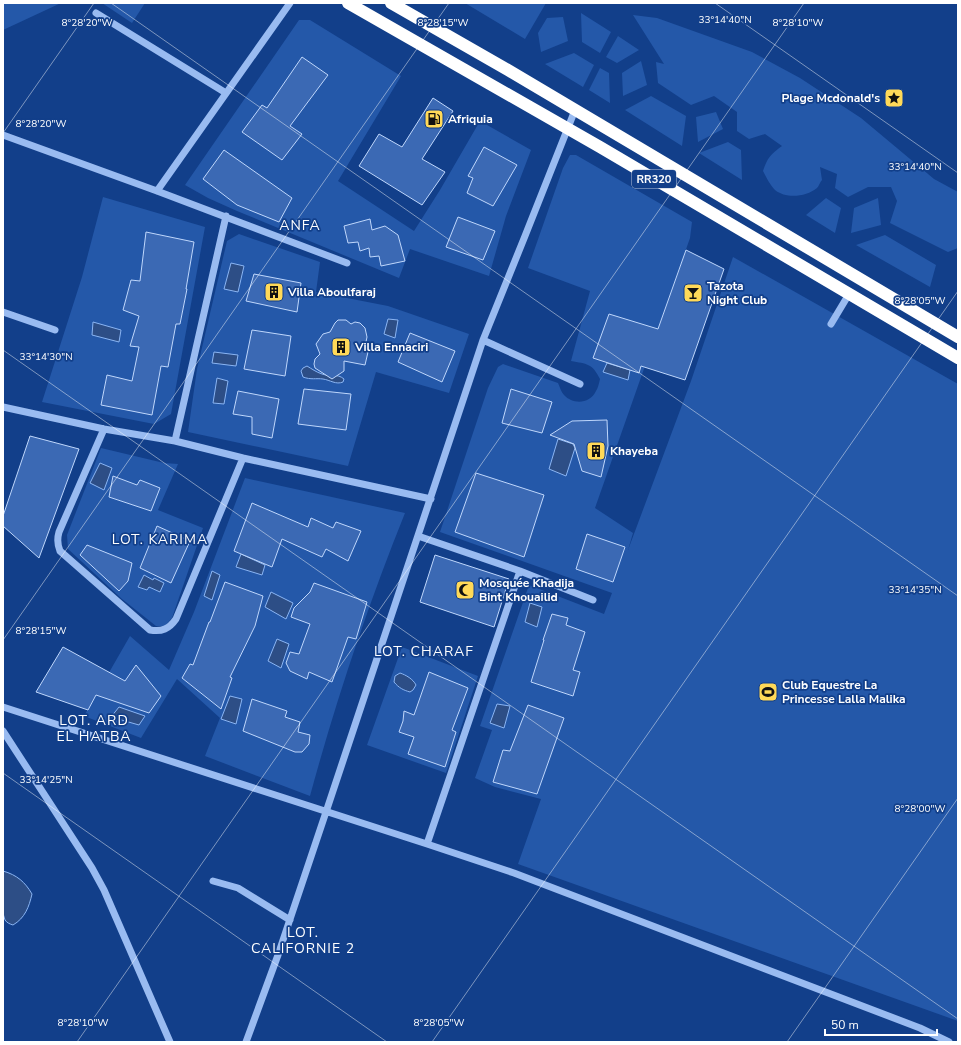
<svg xmlns="http://www.w3.org/2000/svg" width="961" height="1045" font-family="'Nunito Sans',sans-serif">
	<rect width="100%" height="100%" fill="#123f8a"/>
	<path fill="#2458a9" d="M3,3H61L3,30Z
		M102,3H145L132,23Z
		M465,3H546L525,39Z
		M581,13L611,32L600,53L582,42Z
		M633,15L657,18L752,52L800,78L861,118L934,179L958,192V248L948,252L890,223L897,201L891,187H868L848,197L835,188L837,174L820,167L822,180C820,182 819,186 817,188C806,197 786,199 775,190C770,185 766,177 763,171C768,157 770,155 782,146L765,134L749,139L737,131V112L714,96L691,105L658,83L656,62L664,64Z
		M563,17L568,41L541,52L538,33L547,18Z
		M299,20H310L401,76L338,181L414,231L440,190L480,121L531,150L506,216L489,276L410,249L399,278L237,211L208,198L185,185Z
		M618,36L639,50L617,63L606,57Z
		M574,53L594,65L583,87L545,64Z
		M641,61L647,85L623,96L622,73Z
		M600,68L609,73L610,103L589,90Z
		M651,96L686,116L682,146L625,110Z
		M716,112L723,129L698,142L696,117Z
		M728,142L741,150L742,180L699,153Z
		M570,155H576L692,222L690,238L595,508L633,533L628,550L691,381L733,257L958,384V1021L518,864L541,799L495,787L475,778L492,730L480,726L529,585L604,614L612,593L440,532L488,388L498,367L503,364L558,383C560,387 561,392 564,395C573,405 590,404 596,391C598,388 599,383 600,379C592,363 587,364 571,361L590,291L528,268L563,168Z
		M103,197L205,227L171,414L154,424L42,402L82,277Z
		M826,198L841,208L835,233L806,215Z
		M878,198L881,225L851,233L854,208Z
		M239,234L320,262L316,292L388,306L469,334L449,393L376,372L348,466L188,432L197,369L227,241Z
		M885,235L936,265L930,287L856,245Z
		M101,448L164,463L178,464L158,510L203,528L172,618L165,626H156L122,599L68,549L67,535Z
		M245,478L405,513C368,605 336,700 310,796L205,756L220,718L177,679L141,738L84,716L130,636L169,670L194,612Z
		M402,647L478,676L446,773L367,745Z"/>
	<path fill="#2d4e86" stroke="#8ab5f4" d="M231,263L244,266L238,292L224,289Z
		M388,319L398,320L395,338L384,334Z
		M93,322L121,330L119,342L92,335Z
		M214,352L238,355L236,366L212,363Z
		M607,363L630,370L628,380L603,372Z
		M307,366C312,369 316,372 322,374C330,377 337,373 344,379L343,382C336,385 330,380 323,379C316,378 311,380 303,377L301,371L303,368Z
		M217,378L228,381L224,404L213,403Z
		M558,439L573,444L575,448L566,476L549,469Z
		M100,463L112,468L104,490L90,483Z
		M241,554L265,565L262,575L236,567Z
		M212,571L220,575L212,600L204,596Z
		M144,575L153,580L154,578L164,583L160,592L149,587L147,590L138,587Z
		M271,592L293,603L286,619L265,607Z
		M530,603L542,607L537,627L525,622Z
		M277,639L289,644L281,668L268,661Z
		M400,673C406,675 413,679 416,685L413,690L410,692C403,690 399,688 394,682L395,676Z
		M230,696L242,699L236,724L221,719Z
		M497,704L510,706L504,728L490,723Z
		M119,707L145,716L139,725L111,717Z
		M3,871C17,875 25,882 32,894C29,907 25,918 13,925C10,924 7,923 5,920C0,908 3,884 3,871Z"/>
	<path fill="#3b69b4" stroke="#bfd7fc" d="M302,57L328,75L290,126L302,134L282,160L242,132L262,105L267,108Z
		M433,98L453,111L422,159L445,172L422,205L359,166L379,134L402,147Z
		M484,147L517,165L493,206L467,193L473,178L468,176Z
		M224,150L292,198L279,222L237,205L203,179Z
		M458,217L495,231L483,260L446,247Z
		M370,219L372,230L385,226L398,235L405,261L381,266L379,256L370,257L369,248L360,251L358,242L348,243L344,226Z
		M146,232L194,242L186,289H187L180,324H176L168,367L161,366L152,415L101,405L107,375L132,381L139,347L130,346L139,316L123,310L131,280L140,281Z
		M686,250L724,269L685,380L641,366L639,373L593,358L609,314L658,329Z
		M254,274L301,283L297,312L246,301Z
		M338,320H346L351,324L355,322L360,323L365,328L367,337L364,351L368,352L365,365L344,361V371L332,379L315,368L314,364L315,359L320,354L316,344L323,334L330,332L335,323Z
		M252,330L291,336L285,376L244,369Z
		M410,333L455,351L442,382L398,362Z
		M304,389L351,394L346,430L298,424Z
		M511,389L552,402L542,433L502,423Z
		M238,391L279,399L272,438L252,434V417L233,414Z
		M607,420L608,446L601,477L582,471L574,444L550,435L572,421Z
		M30,436L79,449L39,558L3,526V516Z
		M476,473L544,495L524,557L455,532Z
		M113,476L137,485L140,480L160,488L151,511L109,497Z
		M252,503L308,527L311,518L333,528L336,522L361,531L348,561L326,549L322,557L282,539L272,567L234,551Z
		M157,526L190,541L171,583L140,568Z
		M587,534L625,547L613,582L576,569Z
		M87,545L132,563L128,581L119,591L80,555Z
		M435,555L509,579L494,627L420,602Z
		M225,582L263,596L255,626L230,677L232,678L221,709L182,678L190,664L193,665L209,622H210Z
		M314,583L367,602L356,639L348,637L332,682L309,672L307,679L290,671L286,663L290,652L299,654L310,624L291,617L294,608L310,592Z
		M552,614L568,618L566,625L585,632L573,670L580,672L573,696L531,682L544,640H543Z
		M63,647L125,681L136,665L161,696L149,713L96,695L88,710L36,692Z
		M429,672L468,688L452,730L456,732L445,767L408,754L414,737L399,732L403,721L404,711L414,715Z
		M252,699L287,711L285,717L300,722L298,732L310,735L309,744L302,752H295L243,731Z
		M528,705L564,718L537,794L493,782L503,750L510,751Z"/>
	<g fill="none" stroke-linecap="round" stroke-linejoin="round">
		<path stroke="#99bbf1" stroke-width="7" d="M96,13L226,93
			M3,135L157,191L347,263
			M157,191L290,3
			M3,312L55,330
			M831,324L849,294
			M483,340L580,384
			M3,407L104,429L175,441L243,458L431,499
			M104,429L59,532C57,539 57,544 60,551L150,630C162,632 169,629 176,619L243,458
			M175,441L226,216
			M418,536L520,571L427,844
			M520,571L593,600
			M3,707L427,844L514,873L920,1028L949,1042
			M3,731L92,868L104,890L170,1042
			M213,881L238,888L290,920
			M246,1042L278,955L326,812L483,340L525,236L575,110"/>
		<path stroke="#fff" stroke-width="12" d="M348,3L600,147L958,358
			M391,3L508,70L958,337"/>
	</g>
	<path fill="none" stroke="#fff" stroke-width="1" stroke-opacity="0.45" d="M111,3L958,596M715,3L958,173M3,133L94,3M3,350L958,1019M3,640L449,3M3,773L387,1042M77,1042L804,3M432,1042L958,291M787,1042L958,798"/>
	<defs>
		<g id="sight-square" transform="scale(1)"><rect x="-9" y="-9" width="18" height="18" rx="4" fill="#ffd958" stroke="#123f8a"/><path d="M0-6L1.8-2.2L6-1.7L2.9 1.2L3.7 5.4L0 3.3L-3.7 5.4L-2.9 1.2L-6-1.7L-1.8-2.2Z" fill="#111"/></g>
		<g id="fuel-square" transform="scale(1)"><rect x="-9" y="-9" width="18" height="18" rx="4" fill="#ffd958" stroke="#123f8a"/><path d="M-5.5-6h7V0h2V4h1.3V-2.5L3-4.5l.8-.8L6-3V5H2.5V1h-1V6h-7ZM-4.2-4.7v3.2H.2V-4.7Z" fill="#111"/></g>
		<g id="building-square" transform="scale(1)"><rect x="-9" y="-9" width="18" height="18" rx="4" fill="#ffd958" stroke="#123f8a"/><path d="M-4-6H4V6H1V3H-1V6H-4ZM-2.5-4.3h1.7v1.8h-1.7ZM.8-4.3h1.7v1.8H.8ZM-2.5-1h1.7V.8h-1.7ZM.8-1h1.7V.8H.8Z" fill="#111"/></g>
		<g id="bar-square" transform="scale(1)"><rect x="-9" y="-9" width="18" height="18" rx="4" fill="#ffd958" stroke="#123f8a"/><path d="M-6-5H6L.8 .8V4.5H3.5V6h-7V4.5H-.8V.8Z" fill="#111"/></g>
		<g id="mosque-square" transform="scale(1)"><rect x="-9" y="-9" width="18" height="18" rx="4" fill="#ffd958" stroke="#123f8a"/><path d="M3.5-4.9A6 6 0 1 0 3.5 4.9A5 5 0 1 1 3.5-4.9Z" fill="#111"/></g>
		<g id="stadium-square" transform="scale(1)"><rect x="-9" y="-9" width="18" height="18" rx="4" fill="#ffd958" stroke="#123f8a"/><path d="M0-5a6.5 5 0 1 0 0 10a6.5 5 0 1 0 0-10ZM-3.5-1.8h7v3.6h-7Z" fill="#111"/></g>
	</defs>
	<g fill-rule="evenodd">
		<use href="#sight-square" x="894" y="98"/>
		<use href="#fuel-square" x="434" y="119"/>
		<use href="#building-square" x="274" y="292"/>
		<use href="#bar-square" x="693" y="293"/>
		<use href="#building-square" x="341" y="347"/>
		<use href="#building-square" x="596" y="451"/>
		<use href="#mosque-square" x="465" y="590"/>
		<use href="#stadium-square" x="768" y="692"/>
	</g>
	<g text-anchor="middle" dominant-baseline="central" stroke-width="3.5" stroke-linejoin="round" paint-order="stroke">
		<rect fill="#123f8a" stroke="#b8c5dc" stroke-width="1" x="632" y="170" width="44" height="18" rx="3"/>
		<g font-size="11" font-weight="bold" fill="#fff">
			<text x="654" y="179">RR320</text>
		</g>
		<g font-size="12" font-weight="bold" fill="#fff" stroke="#123f8a" text-anchor="start">
			<text x="880" y="98" text-anchor="end">Plage Mcdonald's</text>
			<text x="448" y="119">Afriquia</text>
			<text x="707" y="286">Tazota<tspan x="707" dy="14">Night Club</tspan></text>
			<text x="288" y="292">Villa Aboulfaraj</text>
			<text x="355" y="347">Villa Ennaciri</text>
			<text x="610" y="451">Khayeba</text>
			<text x="479" y="583">Mosquée Khadija<tspan x="479" dy="14">Bint Khouailid</tspan></text>
			<text x="782" y="685">Club Equestre La<tspan x="782" dy="14">Princesse Lalla Malika</tspan></text>
		</g>
		<g font-size="14" letter-spacing="1" fill="#fff" stroke="#123f8a">
			<text x="300" y="225">ANFA</text>
			<text x="160" y="539">LOT. KARIMA</text>
			<text x="424" y="651">LOT. CHARAF</text>
			<text x="94" y="720">LOT. ARD<tspan x="94" dy="16">EL HATBA</tspan></text>
			<text x="303" y="932">LOT.<tspan x="303" dy="16">CALIFORNIE 2</tspan></text>
		</g>
	</g>
	<g font-size="10" text-anchor="middle" fill="#fff" stroke="#123f8a" stroke-width="3.5" stroke-linejoin="round" paint-order="stroke">
		<text x="725" y="23">33°14'40"N</text>
		<text x="87" y="26">8°28'20"W</text>
		<text x="443" y="26">8°28'15"W</text>
		<text x="798" y="26">8°28'10"W</text>
		<text x="41" y="127">8°28'20"W</text>
		<text x="915" y="170">33°14'40"N</text>
		<text x="920" y="304">8°28'05"W</text>
		<text x="46" y="360">33°14'30"N</text>
		<text x="915" y="593">33°14'35"N</text>
		<text x="41" y="634">8°28'15"W</text>
		<text x="46" y="783">33°14'25"N</text>
		<text x="920" y="812">8°28'00"W</text>
		<text x="83" y="1026">8°28'10"W</text>
		<text x="439" y="1026">8°28'05"W</text>
	</g>
	<rect width="961" height="1045" fill="none" stroke="#ffffff" stroke-width="8"/>
	<path d="M825 1029v6h112v-6" fill="none" stroke="#ffffff" stroke-width="2"/>
	<text x="831" y="1029" font-size="12" fill="#ffffff" stroke="#123f8a" stroke-width="3" paint-order="stroke">50 m</text>
</svg>
